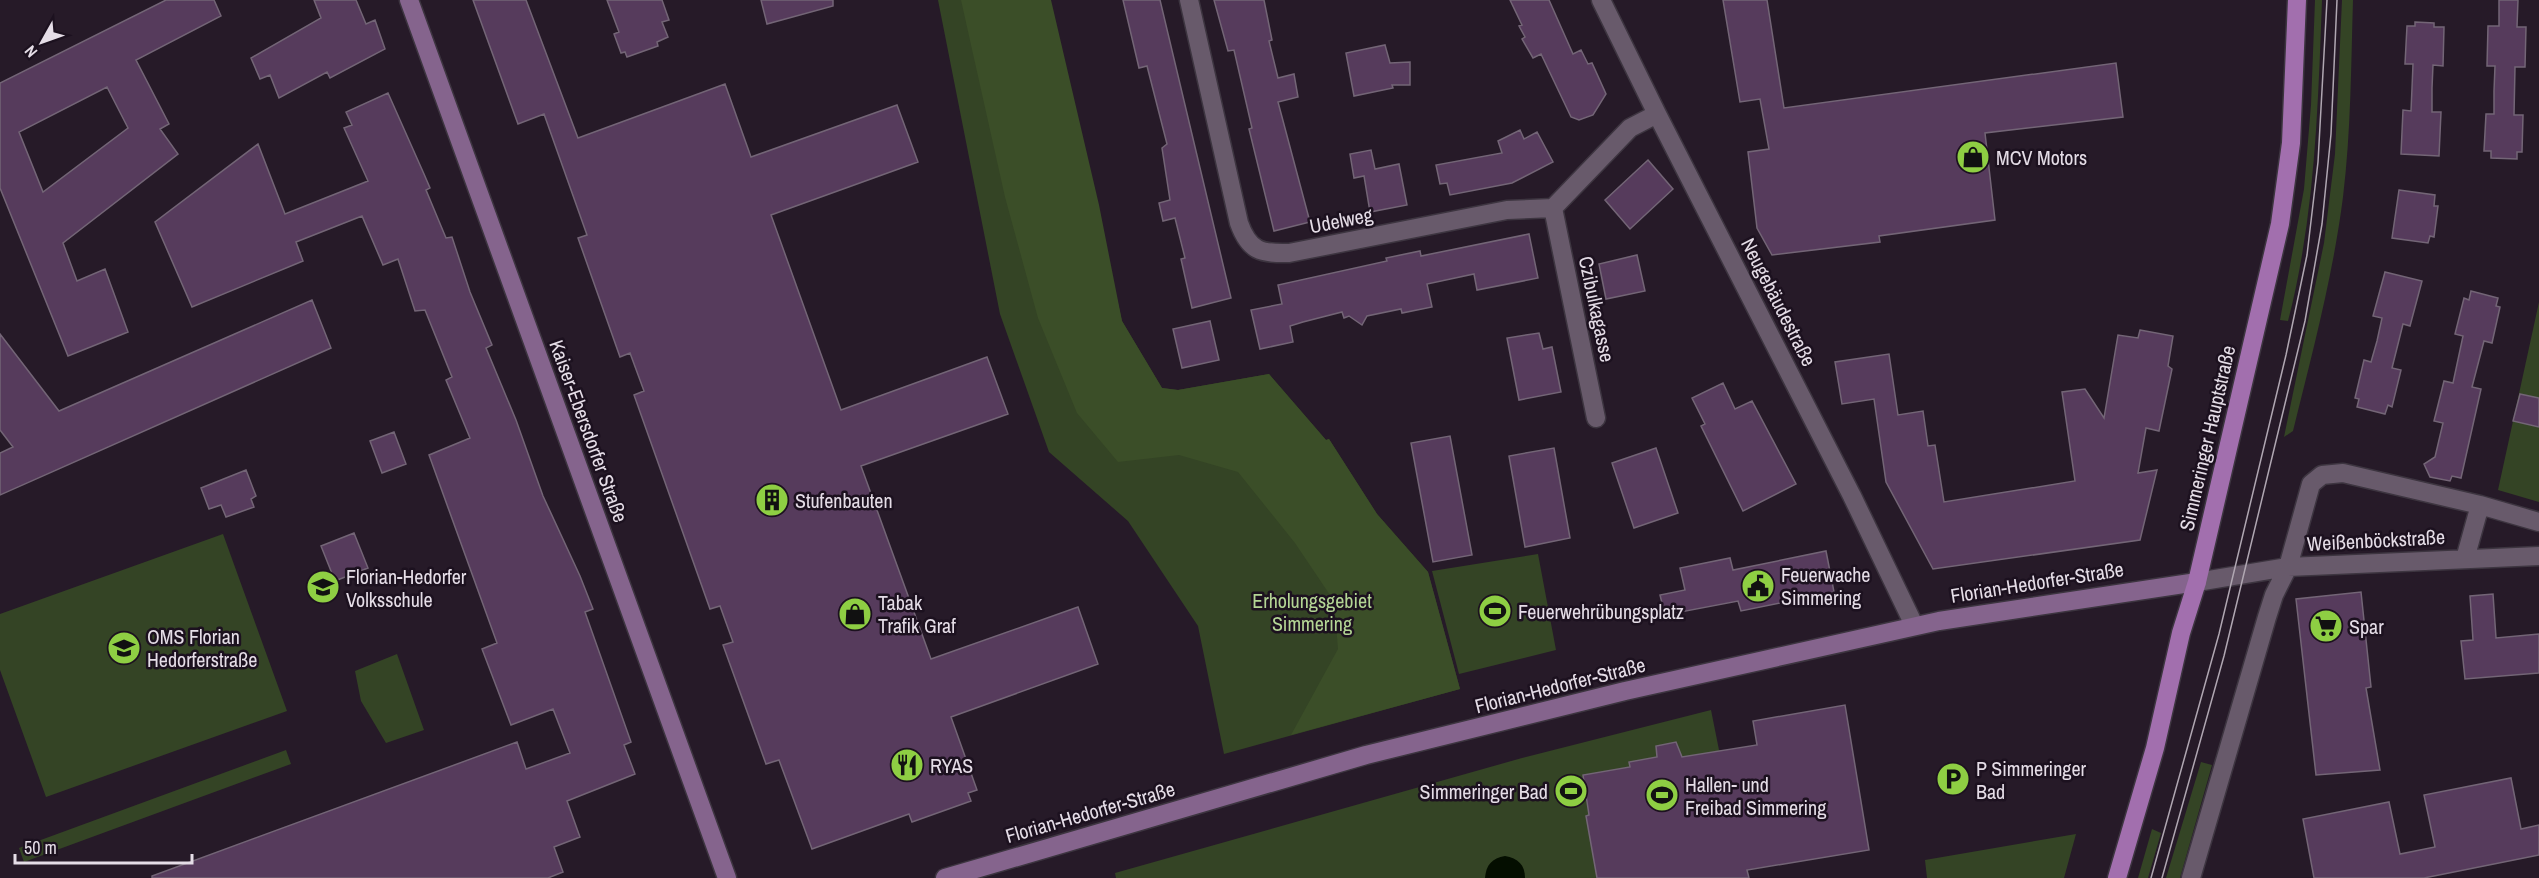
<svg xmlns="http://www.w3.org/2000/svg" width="2539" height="878" font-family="'Archivo Narrow',sans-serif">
	<rect width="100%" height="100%" fill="#261a28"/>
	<path fill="#344425" d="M938,0H1050L1122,321L1162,388L1178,390L1269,374L1326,440L1329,439L1377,514L1428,572L1460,689L1224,754L1198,626L1128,521L1049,452L1000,314Z
		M2315,0H2322C2318,107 2315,217 2288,321L2280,320L2304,189L2311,105Z
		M2342,0H2353C2351,66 2351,132 2343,197C2333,276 2312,354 2293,431L2284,437L2324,243L2335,154Z
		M2539,302V502L2498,490Z
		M223,534L287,711L46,797L0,670V614Z
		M1538,554L1556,650L1459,674L1432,571Z
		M397,654L424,730L386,743L361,701L355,671Z
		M1711,710L1719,750H1725L1749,878H1116L1115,873L1522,758Z
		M286,750L291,764L24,862L19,848Z
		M2201,762L2212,765L2180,878H2166Z
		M2152,829L2161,833L2148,878H2138Z
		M2076,834L2064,878H1927L1925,860Z"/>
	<path fill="#3b4e28" d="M961,0H1051L1099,205L1122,321L1162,388L1178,390L1269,374L1326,440L1329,439L1377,514L1428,572L1460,689L1291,735L1338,649L1334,601L1295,543L1238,472L1179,455L1118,462L1077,413L1038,318L1005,197Z"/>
	<path fill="#040e00" d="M1505,856C1518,858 1525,865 1525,878H1485C1486,865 1492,858 1505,856Z"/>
	<path fill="#563b5c" stroke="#736576" stroke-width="1.5" fill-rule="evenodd" d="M166,0H214L221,16L136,60L169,124L160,129L178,154L63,243L77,281L105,269L128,332L68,356L0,188V83ZM107,87L128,128L43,192L19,132Z
		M314,0H356L366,24L375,20L385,49L330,78L327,72L279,98L270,75L260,79L251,58L321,18Z
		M473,0H526L578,138L725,84L751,157L897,105L918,162L771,215L841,410L987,357L1008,414L861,466L931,659L1078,607L1098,664L951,717L977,790L968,793L971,801L912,822L909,814L812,849L779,760L766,764L723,645L733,642L720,606L710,609L634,395L644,391L630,353L620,357L578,238L587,235L544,114L518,124Z
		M607,0H662L669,20L662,22L668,37L657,42L658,46L627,57L625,52L621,53L614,34L619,32Z
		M761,0H833V6L767,24Z
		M1123,0H1160L1231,298L1192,308L1181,259L1185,258L1175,218L1163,221L1159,203L1170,200L1162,148L1167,144L1147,66L1139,68Z
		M1214,0H1264L1272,40L1269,41L1278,78L1294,74L1298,97L1278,102L1310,222L1274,231L1249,129L1252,128L1234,50L1228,51Z
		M1510,0H1549L1573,54L1581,50L1588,64L1592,63L1606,94L1593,115L1579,120L1571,117L1541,54L1533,58L1522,39L1525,37L1519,26L1522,25Z
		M1723,0H1767L1784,108L2116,63L2123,117L1985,133L1995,220L1879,236L1880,242L1772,255L1757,228L1748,152L1769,149L1760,99L1740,102Z
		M2499,0H2518L2517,27H2526L2525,67H2515L2514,115H2523L2522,152H2517V159L2491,158V151H2484L2486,114H2494V91L2495,66H2487L2488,26H2499Z
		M2415,22L2434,23V27H2444L2443,66L2433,65L2432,88V112H2441L2439,156L2401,154L2403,110L2411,111L2412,88L2413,64H2405L2407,26H2415Z
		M1385,45L1390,63L1410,62V85H1392L1393,88L1354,96L1346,53Z
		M388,93L424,174L430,188L426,190L446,238L452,237L470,292L492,345L486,348L516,420L543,496L580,576L593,609L585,612L631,742L624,745L635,774L567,801L580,837L554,847L563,872L548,878H152V876L517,742L526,769L570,753L553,709L511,725L482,649L497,643L429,455L470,438L446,380L452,377L425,310L415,311L398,259L383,265L362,216L296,242L303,261L192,307L155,222L258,144L285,214L368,181L344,128L352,125L346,112Z
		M1520,130L1524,139L1537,132L1553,162L1512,183L1450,195L1447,183L1440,184L1436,165L1502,153L1498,141Z
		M1371,150L1375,169L1399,164L1407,205L1370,212L1364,176L1354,178L1350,154Z
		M1648,160L1673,189L1630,229L1605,200Z
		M2399,190L2435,195L2434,206H2438L2434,237L2430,236L2428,243L2392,238Z
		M1529,234L1538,278L1477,290L1474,274L1427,284L1432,307L1402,313L1401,309L1367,316L1362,325L1349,316L1344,318L1342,312L1303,322L1290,326L1293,342L1260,349L1251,310L1282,304L1278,285L1387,261L1386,258L1420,251L1421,256Z
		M1637,255L1645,291L1606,299L1599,264Z
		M2385,272L2422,281L2410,326L2403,324L2392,368L2401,370L2392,407L2388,405L2385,414L2357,407L2359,399L2355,398L2364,360L2371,362L2377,341L2382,318L2373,316Z
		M2471,291L2498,298L2496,306L2500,307L2492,343L2484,341L2472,387L2481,389L2461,478L2452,476L2450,481L2430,477L2424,464L2435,457L2443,423L2434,421L2444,381L2453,383L2463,336L2455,334L2464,298L2469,300Z
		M312,300L331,348L0,495V453L13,447L0,430V334L59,411Z
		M1210,321L1219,360L1182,368L1173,329Z
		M2140,330L2173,336L2168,366L2172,369L2159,431L2146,428L2138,473L2157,470L2140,540L1933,569L1886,482L1874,399L1842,404L1835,362L1889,354L1898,415L1923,411L1928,446L1935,445L1944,502L2075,481L2062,392L2085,389L2104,418L2118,335L2138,338Z
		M1539,333L1543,349L1552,347L1561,392L1519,400L1507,338Z
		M1723,383L1735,409L1752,401L1796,484L1743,511L1701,426L1705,424L1692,398Z
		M2520,394L2539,398V427L2513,421Z
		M394,432L406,464L382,473L370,441Z
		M1450,436L1472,555L1433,562L1411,443Z
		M1554,448L1570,538L1525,547L1509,456Z
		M1656,448L1678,513L1634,528L1612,463Z
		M246,470L256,496L251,499L254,507L226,517L221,505L209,509L201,488Z
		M354,533L368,568L335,581L321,546Z
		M1826,551L1834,592L1741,611L1738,601L1665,615L1660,595L1685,590L1680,568L1730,558L1733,570Z
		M2361,592L2371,687L2366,688L2380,770L2316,775L2296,599Z
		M2493,594L2496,638L2539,634V673L2465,679L2461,641L2473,640L2470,596Z
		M1845,705L1869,850L1747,870L1749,878H1597L1586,816L1589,815L1583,775L1630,767L1629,762L1657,757L1656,746L1676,742L1682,757L1757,745L1753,721Z
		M2511,778L2521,829L2539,825V855L2424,878H2314L2303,819L2389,802L2400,854L2435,847L2424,795Z"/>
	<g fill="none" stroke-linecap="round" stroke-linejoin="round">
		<g stroke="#3d3540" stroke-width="21">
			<path id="street" d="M1189,0L1239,223C1249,251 1261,254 1289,253L1507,210L1553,208L1630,128L1657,114
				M1601,0L1657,114L1852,496L1914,625
				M1553,208L1596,418
				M2465,559L2480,505
				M2197,582L2288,567L2539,556
				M2191,878L2267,617L2274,595L2288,567L2311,484L2322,475L2343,473L2480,505L2539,522"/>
		</g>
		<g stroke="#3d3540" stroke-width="21">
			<path id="secondary" d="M409,0L727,878
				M945,878L1366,755L1625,691L1939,621L2197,582"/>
		</g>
		<g stroke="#3d3540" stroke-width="21">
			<path id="primary" d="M2117,878L2155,748L2181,633L2197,582L2280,224L2291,143L2297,0"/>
		</g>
		<use href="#street" stroke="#685a6b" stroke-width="18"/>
		<use href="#secondary" stroke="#85648d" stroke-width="18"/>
		<use href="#primary" stroke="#a26fae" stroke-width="18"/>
		<path stroke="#b0a7b2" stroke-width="1.5" d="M2151,878L2219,634L2286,355L2307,255L2318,162L2327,0
			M2162,878L2224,656L2305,321L2322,224L2331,134L2337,0"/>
	</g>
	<defs>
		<g id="shop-disc" transform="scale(1.725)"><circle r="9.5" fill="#8ece43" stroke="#1c111f"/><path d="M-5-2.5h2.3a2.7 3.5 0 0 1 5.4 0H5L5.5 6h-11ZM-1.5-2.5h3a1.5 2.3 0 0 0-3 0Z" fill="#111"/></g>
		<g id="building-disc" transform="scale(1.725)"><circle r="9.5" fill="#8ece43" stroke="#1c111f"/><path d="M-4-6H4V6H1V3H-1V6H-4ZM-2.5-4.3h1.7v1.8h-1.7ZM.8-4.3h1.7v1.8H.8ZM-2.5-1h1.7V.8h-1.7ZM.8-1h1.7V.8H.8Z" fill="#111"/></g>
		<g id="civic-disc" transform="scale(1.725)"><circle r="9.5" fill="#8ece43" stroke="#1c111f"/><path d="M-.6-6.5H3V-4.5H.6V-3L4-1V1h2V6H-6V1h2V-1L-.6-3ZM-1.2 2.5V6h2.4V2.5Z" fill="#111"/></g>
		<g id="school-disc" transform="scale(1.725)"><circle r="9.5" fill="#8ece43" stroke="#1c111f"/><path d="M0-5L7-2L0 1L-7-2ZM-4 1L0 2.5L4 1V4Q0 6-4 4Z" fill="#111"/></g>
		<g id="stadium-disc" transform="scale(1.725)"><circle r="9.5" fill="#8ece43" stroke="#1c111f"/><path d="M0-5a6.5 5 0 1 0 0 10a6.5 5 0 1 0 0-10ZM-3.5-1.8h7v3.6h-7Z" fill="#111"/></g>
		<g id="supermarket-disc" transform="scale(1.725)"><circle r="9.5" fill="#8ece43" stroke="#1c111f"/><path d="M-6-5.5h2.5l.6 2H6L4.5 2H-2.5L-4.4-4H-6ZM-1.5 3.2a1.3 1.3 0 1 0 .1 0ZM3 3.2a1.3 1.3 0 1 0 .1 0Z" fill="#111"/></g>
		<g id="restaurant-disc" transform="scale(1.725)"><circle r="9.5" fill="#8ece43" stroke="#1c111f"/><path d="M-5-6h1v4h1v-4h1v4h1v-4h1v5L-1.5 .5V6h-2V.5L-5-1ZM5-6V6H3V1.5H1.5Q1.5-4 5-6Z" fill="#111"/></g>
		<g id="parking-disc" transform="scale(1.725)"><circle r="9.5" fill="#8ece43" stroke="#1c111f"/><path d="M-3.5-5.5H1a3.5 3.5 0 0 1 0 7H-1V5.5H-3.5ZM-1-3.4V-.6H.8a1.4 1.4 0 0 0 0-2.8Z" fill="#111"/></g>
	</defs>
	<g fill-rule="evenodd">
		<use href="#shop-disc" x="1973" y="157"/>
		<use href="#building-disc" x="772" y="500"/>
		<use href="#civic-disc" x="1758" y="586"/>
		<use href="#school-disc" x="323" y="587"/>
		<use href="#stadium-disc" x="1495" y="611"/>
		<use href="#shop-disc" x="855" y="614"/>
		<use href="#supermarket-disc" x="2326" y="626"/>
		<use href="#school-disc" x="124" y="648"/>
		<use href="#restaurant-disc" x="907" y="765"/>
		<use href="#parking-disc" x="1953" y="779"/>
		<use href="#stadium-disc" x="1571" y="791"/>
		<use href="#stadium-disc" x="1662" y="795"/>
	</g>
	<g text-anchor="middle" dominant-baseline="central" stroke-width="5" stroke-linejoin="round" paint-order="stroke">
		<g font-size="20" fill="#e5dde7" stroke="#1c111f" text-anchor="start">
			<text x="1996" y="157">MCV Motors</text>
			<text x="795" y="500">Stufenbauten</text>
			<text x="1781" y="574">Feuerwache<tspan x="1781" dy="23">Simmering</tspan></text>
			<text x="346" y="576">Florian-Hedorfer<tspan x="346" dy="23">Volksschule</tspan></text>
			<text x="878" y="602">Tabak<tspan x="878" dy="23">Trafik Graf</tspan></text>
			<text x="1518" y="611">Feuerwehrübungsplatz</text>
			<text x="2349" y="626">Spar</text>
			<text x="147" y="636">OMS Florian<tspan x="147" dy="23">Hedorferstraße</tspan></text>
			<text x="930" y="765">RYAS</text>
			<text x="1976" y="768">P Simmeringer<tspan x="1976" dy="23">Bad</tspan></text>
			<text x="1685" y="784">Hallen- und<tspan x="1685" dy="23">Freibad Simmering</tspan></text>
			<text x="1548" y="791" text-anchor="end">Simmeringer Bad</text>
		</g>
		<g font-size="20" fill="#e5dde7" stroke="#1c111f">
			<text transform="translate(1341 220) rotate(-11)">Udelweg</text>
			<text transform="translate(1779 302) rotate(63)">Neugebäudestraße</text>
			<text transform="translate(1597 309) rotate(78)">Czibulkagasse</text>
			<text transform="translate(589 431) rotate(70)">Kaiser-Ebersdorfer Straße</text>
			<text transform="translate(2207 438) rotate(-77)">Simmeringer Hauptstraße</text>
			<text transform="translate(2376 540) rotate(-3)">Weißenböckstraße</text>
			<text transform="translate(2037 582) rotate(-9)">Florian-Hedorfer-Straße</text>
			<text transform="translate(1560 685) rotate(-14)">Florian-Hedorfer-Straße</text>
			<text transform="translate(1090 812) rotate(-16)">Florian-Hedorfer-Straße</text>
		</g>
		<g font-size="20" fill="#b4d695" stroke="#1c111f">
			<text x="1312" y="600">Erholungsgebiet<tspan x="1312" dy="23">Simmering</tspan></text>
		</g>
	</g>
	<g transform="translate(42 42) rotate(230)" stroke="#1c111f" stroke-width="4.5" paint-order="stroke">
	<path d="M0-4.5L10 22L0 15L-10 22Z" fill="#e5dde7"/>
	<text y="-9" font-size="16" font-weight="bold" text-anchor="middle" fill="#e5dde7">N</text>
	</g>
	<path d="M15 854v9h177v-9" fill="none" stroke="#e5dde7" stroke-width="3"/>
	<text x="24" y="854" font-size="18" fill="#e5dde7" stroke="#1c111f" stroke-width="4.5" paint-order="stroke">50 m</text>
</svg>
